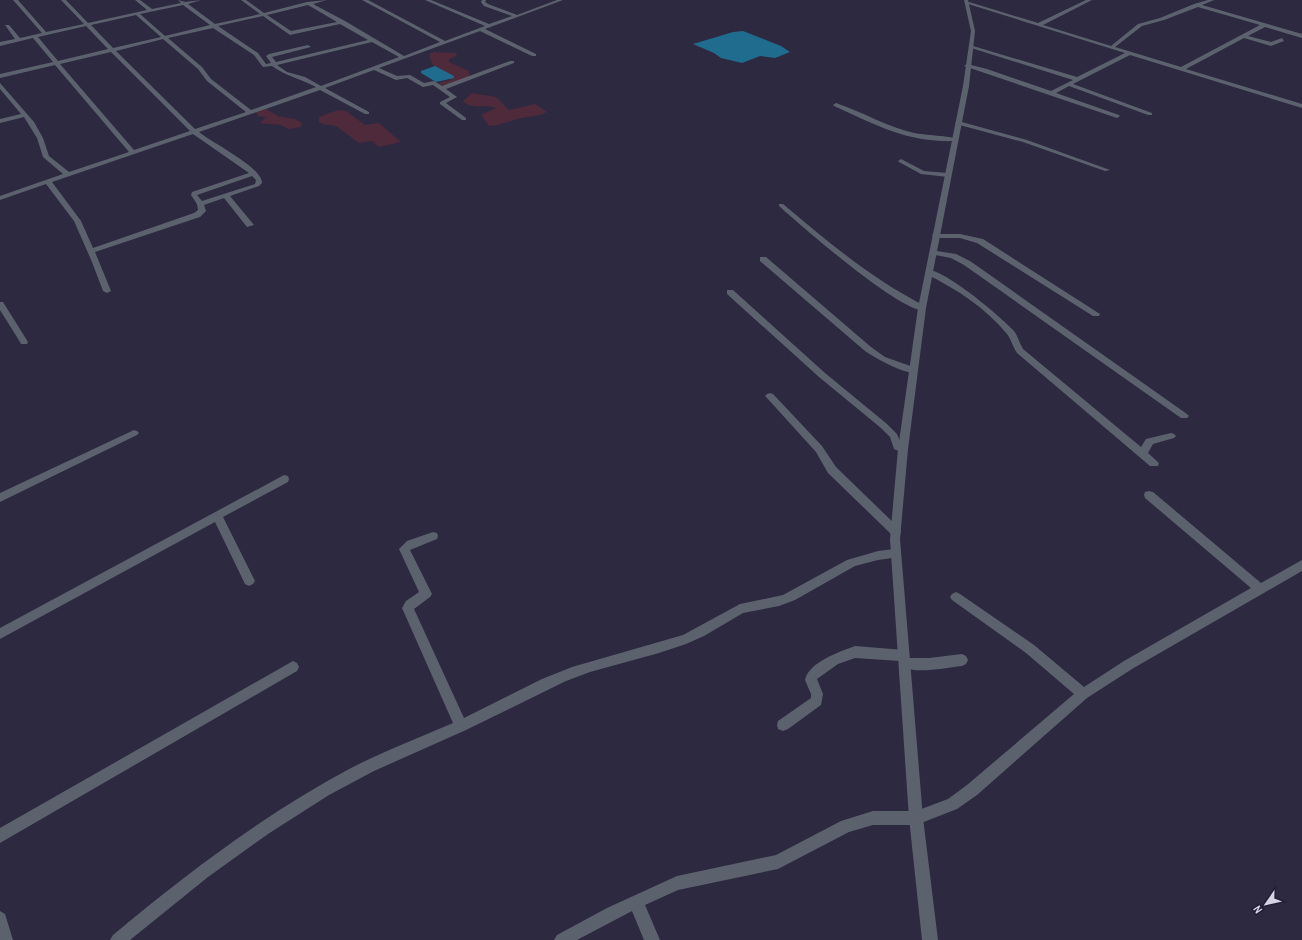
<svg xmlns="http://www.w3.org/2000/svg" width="1302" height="940" font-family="'Archivo Narrow',sans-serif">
	<rect width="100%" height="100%" fill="#2d2941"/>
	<path fill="#4e2a3b" d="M434,52L456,53L457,56L449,59V62L469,71L470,77L443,87L439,84L440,82L451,80C443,74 427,64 430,53Z
		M472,93L496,97L509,110L535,104L547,112C535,118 523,116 511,121C503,123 498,126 489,126L481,115L496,108C485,103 472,111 463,101Z
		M266,109L278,116L295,119L302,123L301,127L288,129L281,125L260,123L266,117L258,116L256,112Z
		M338,110L346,111L365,125L379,123L401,142L379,147L372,141L359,143L336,126L323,124L319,122V117Z"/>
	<path fill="#206c8e" d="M743,31L781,46L790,52L775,58L760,56L742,63L721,58L714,53L693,44L733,32Z
		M435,66L454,76V78L436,82L421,73V71Z"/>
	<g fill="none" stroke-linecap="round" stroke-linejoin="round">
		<path fill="#5b626d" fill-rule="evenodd" d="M13,0H18L46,32L84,24L61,0H66L88,23L147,10L135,0H140L152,9L181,3L178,0L185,2L201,0L188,4L215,24L260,14L241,0H246L264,13L307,2L327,0L313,4L345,21L404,56L440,42L362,0H368L445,41L485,26L425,0H431L489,24L512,16L484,6L481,2L482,0H486L485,2L488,4L517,15L557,0H563L485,29L536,54V56H532L480,31L379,68L397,76L410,75L424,83L434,81L442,86L510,61H514V63L446,89L457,97L446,103L466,118V120H462L440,104V102L450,97L433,85L423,87L407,78L396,80L374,70L325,88L369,112V114H365L320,90L199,132C212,143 262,167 262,183L259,186L230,196L254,225L247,227L224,198L204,205L206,211L200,217L95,252L111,291L107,293L103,291L92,262L74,221L46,184L0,200V196L63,174L43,157L37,138L24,117L0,123V119L21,114L0,89V83L34,122L43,138L49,156L69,172L129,152L55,65L0,78V74L53,62L33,38L0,46V42L15,39L5,25H9L20,38L42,33ZM183,5L210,25L165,36L140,14ZM308,5L337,22L291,31L267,15ZM136,15L161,37L113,48L91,25ZM263,16L290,35L340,24L368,40L276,62L272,57L311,47L308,45L269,54L266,56L271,63L266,64L258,53L218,26ZM86,26L108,49L58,61L38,37ZM213,28L254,55L263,67L272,66C286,76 301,79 316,87L251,110L211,79L202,67L168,38ZM163,39L198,69L207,81L246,112L195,129L116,51ZM372,42L399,57L321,86L305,77L287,72L277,65ZM111,52L190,131L134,150L60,64ZM193,134L249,173L192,192L191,195L197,204L198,210L194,213L93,248L81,221L52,182ZM252,176L256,180L255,184L202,201L197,195Z
			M1086,0H1092L1043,25L1111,46L1138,24L1160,18L1194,4L1208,0H1214L1202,5L1302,34V38L1265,27L1248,36L1271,42L1282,38L1284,41L1271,46L1244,38L1186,69L1302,104V108L1130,55L1073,84L1152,113V115H1148L1069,86L1056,93L1119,115L1120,116L1117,118L964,66L967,64L987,69L1051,91L1073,80L968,47L973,46L1077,77L1125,53L965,3L969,2L1038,23ZM1198,7L1260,25L1181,67L1115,47L1142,26L1164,20Z
			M836,103C863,112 887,127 914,133C923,135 952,136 957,139C953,142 947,141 942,141C903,140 869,122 834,106L833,105Z
			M958,121L1027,140L1110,170L1105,171L1023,142L956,124L955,123Z
			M901,159L924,171L948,173L951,175L948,177L921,174L899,162L898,161Z
			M779,204H783C828,242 872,279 925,306V310C903,315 799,224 779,206Z
			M933,234H960L983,239L1100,314L1099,316H1093L977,243L960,238H936L932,236Z
			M930,250L956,254L970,261L1187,414L1189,416L1187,418H1181L964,265L951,258L930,254Z
			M760,257H766L871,347L885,357L916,368L917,370L916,372C905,375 875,358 865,351L760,261Z
			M926,270C942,267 1001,317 1013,330C1018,335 1019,343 1023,349L1141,447L1146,439L1171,433L1174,434L1176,436L1174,438L1153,444L1148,453L1159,463L1158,466H1150L1017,353C1013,347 1011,339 1007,334C986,308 955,288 926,274Z
			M727,290H733L825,373L887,424L897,434L901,444L908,449L906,452L903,453L894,449L890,437L881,428L819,377L727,294Z
			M0,302H3L28,342L27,344H21L20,342L0,310Z
			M770,393L773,394L822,446L836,467L900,529L901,532L900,535L896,536L892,535L828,473L816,452L767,398L765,396L767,394Z
			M134,430L137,431L139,433L137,435L0,502V493Z
			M284,475L288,476L289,479L288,482L223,517L255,581L253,584L249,586L245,584L215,522L0,639V628Z
			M1149,491L1153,492L1261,583L1302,560V571L1132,669L1087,698L977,795L957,809L916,825H873L849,832L778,869L678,890L645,905L660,940H644L632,911L577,940H554L557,935L607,908L677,876L776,855L841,821L873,811H916L948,799L967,785L1074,694L1026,653L952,600L950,597L952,594L956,592L960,594L1034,645L1084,687L1124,661L1251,588L1145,498L1144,495L1145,492Z
			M433,532L437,533L438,536L437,539L410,550L432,594L430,597L414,609L464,718L542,679L572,667L683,635L740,604L783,595L847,560L878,551L895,549L899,551L900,554L899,557L878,560L855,566L795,600L779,606L743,613L704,636L686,644L659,653L590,672L566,681L466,730L374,771L329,795L268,834L208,877L130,940H110L113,935C187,873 265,814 351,768C384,751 419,738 453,723L402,608L406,601L419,592L399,549L407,541Z
			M855,646L904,650L908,652L909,658H929L962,654L966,656L968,660L966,664L962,666C943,668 919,674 901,667L900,661L855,658L838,664L817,679L823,694L821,705L788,729L783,731L778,729L777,725L778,721L811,698V694L805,680C809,662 839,652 855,646Z
			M293,661L297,663L299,667L297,671L0,843V828Z
			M0,911L5,914L13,940H0Z"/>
		<path fill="#5b626d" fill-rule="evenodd" d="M964,0H968L975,31L969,86L926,308L908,449L900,539L923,818L938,940H922L909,818L890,539L898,449L918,308L963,86L971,31Z"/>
	</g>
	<g transform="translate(1266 904) rotate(236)" stroke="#231f36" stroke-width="3" paint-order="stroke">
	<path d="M0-3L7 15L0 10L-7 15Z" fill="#d6d4e4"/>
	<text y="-6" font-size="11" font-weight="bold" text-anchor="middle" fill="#d6d4e4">N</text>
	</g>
</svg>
